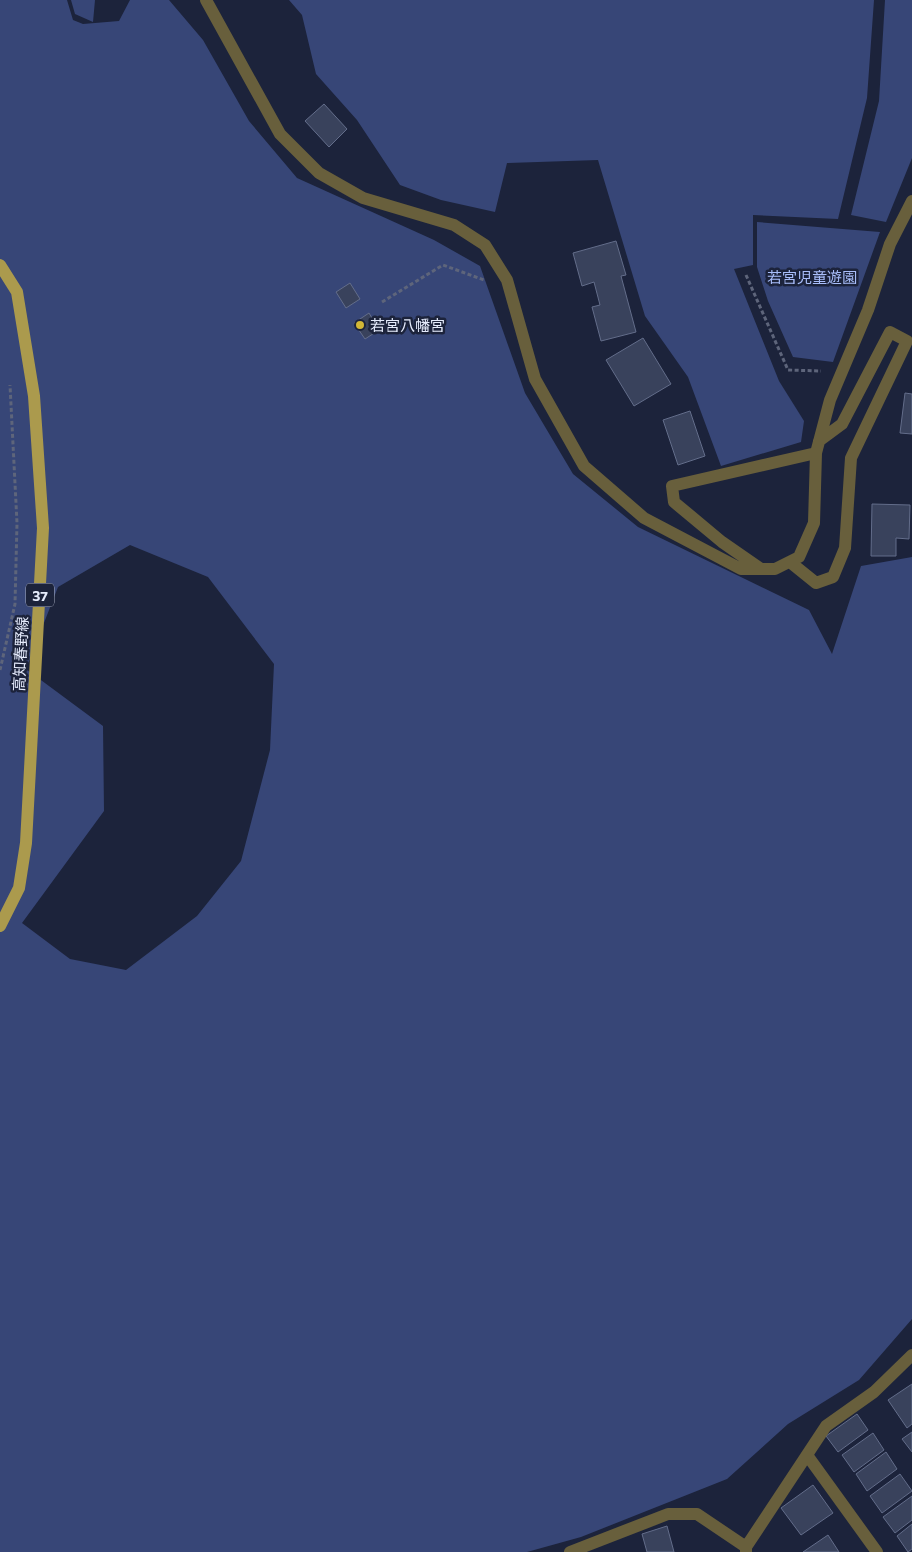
<svg xmlns="http://www.w3.org/2000/svg" width="912" height="1552" font-family="Commissioner,'Noto Sans JP',sans-serif">
	<rect width="100%" height="100%" fill="#1c233b"/>
	<path fill="#374677" fill-rule="evenodd" d="M0,0H67L73,20L83,24L119,21L130,0H169L203,40L249,121L297,178L434,240L480,266L525,393L573,474L638,527L809,610L832,654L861,566L912,557V1319L859,1380L788,1424L727,1479L581,1537L527,1552H0ZM130,545L208,577L274,664L270,750L241,861L197,916L126,970L70,959L22,923L104,811L103,726L26,669L58,587Z
		M71,0H95L93,22L75,14Z
		M289,0H874L867,98L838,219L753,215V265L734,269L779,381L804,421L801,442L721,466L688,377L645,316L598,160L507,163L495,212L441,200L400,185L357,120L316,74L302,15Z
		M885,0H912V158L886,222L851,215L879,101Z
		M757,222L880,232L833,362L793,357L768,301L757,267Z"/>
	<path fill="#39425c" stroke="#636d8a" d="M324,104L347,129L329,147L305,121Z
		M616,241L626,275L621,276L636,332L601,341L592,307L600,305L594,282L582,286L573,253Z
		M350,283L360,299L346,308L336,292Z
		M369,313L379,330L365,339L354,323Z
		M643,338L671,384L634,406L606,360Z
		M905,393L912,394V434L900,433Z
		M690,411L705,456L678,465L663,420Z
		M872,504L910,505L909,539L896,538V556H871Z
		M912,1384V1424L907,1428L888,1400Z
		M857,1414L868,1430L838,1452L826,1436Z
		M912,1432V1452L902,1439Z
		M873,1433L884,1450L854,1472L842,1455Z
		M886,1452L897,1469L867,1491L856,1474Z
		M900,1474L912,1491L882,1513L870,1496Z
		M813,1485L833,1513L801,1535L781,1508Z
		M912,1496V1520L895,1533L883,1517Z
		M912,1524V1549L908,1552L897,1536Z
		M667,1526L674,1552H647L642,1534Z
		M828,1535L839,1552H803Z"/>
	<g fill="none" stroke-linecap="round" stroke-linejoin="round">
		<path stroke="#5e657b" stroke-width="3" stroke-dasharray="4 2.5" stroke-linecap="butt" d="M746,275L788,370L821,371
			M382,302L443,265L484,280
			M0,670L15,604L17,523L10,385"/>
		<path stroke="#685f3c" stroke-width="12" d="M206,0L280,134L319,173L363,198L454,225L485,245L507,280L535,379L584,466L644,518L741,569H775L799,557L814,523L816,453L830,400L868,310L890,244L912,201
			M790,562L816,583L833,577L845,548L851,458L907,341L890,332L842,424L819,441
			M761,569L722,542L674,502L672,486L816,453
			M807,1455L877,1552
			M570,1552L668,1514H697L746,1547
			M746,1552V1547L826,1426L874,1392L912,1355"/>
		<path stroke="#ab9a4d" stroke-width="12" d="M0,265L17,292L34,396L43,528L26,843L19,888L0,926"/>
	</g>
	<circle fill="#d2b736" stroke="#1c233b" stroke-width="2" cx="360" cy="325" r="5"/>
	<g text-anchor="middle" dominant-baseline="central" stroke-width="5" stroke-linejoin="round" paint-order="stroke">
		<rect fill="#1c233b" stroke="#a9afc2" stroke-width="1" x="26" y="583.5" width="28" height="23" rx="4"/>
		<g font-size="14" font-weight="bold" fill="#e5ebfc">
			<text x="40" y="595">37</text>
		</g>
		<g font-size="15" fill="#a9befa" stroke="#1c233b">
			<text x="812" y="277">若宮児童遊園</text>
		</g>
		<g font-size="15" fill="#e5ebfc" stroke="#1c233b" text-anchor="start">
			<text x="370" y="325">若宮八幡宮</text>
		</g>
		<g font-size="15" fill="#e5ebfc" stroke="#1c233b">
			<text transform="translate(20 654) rotate(-87)">高知春野線</text>
		</g>
	</g>
</svg>
